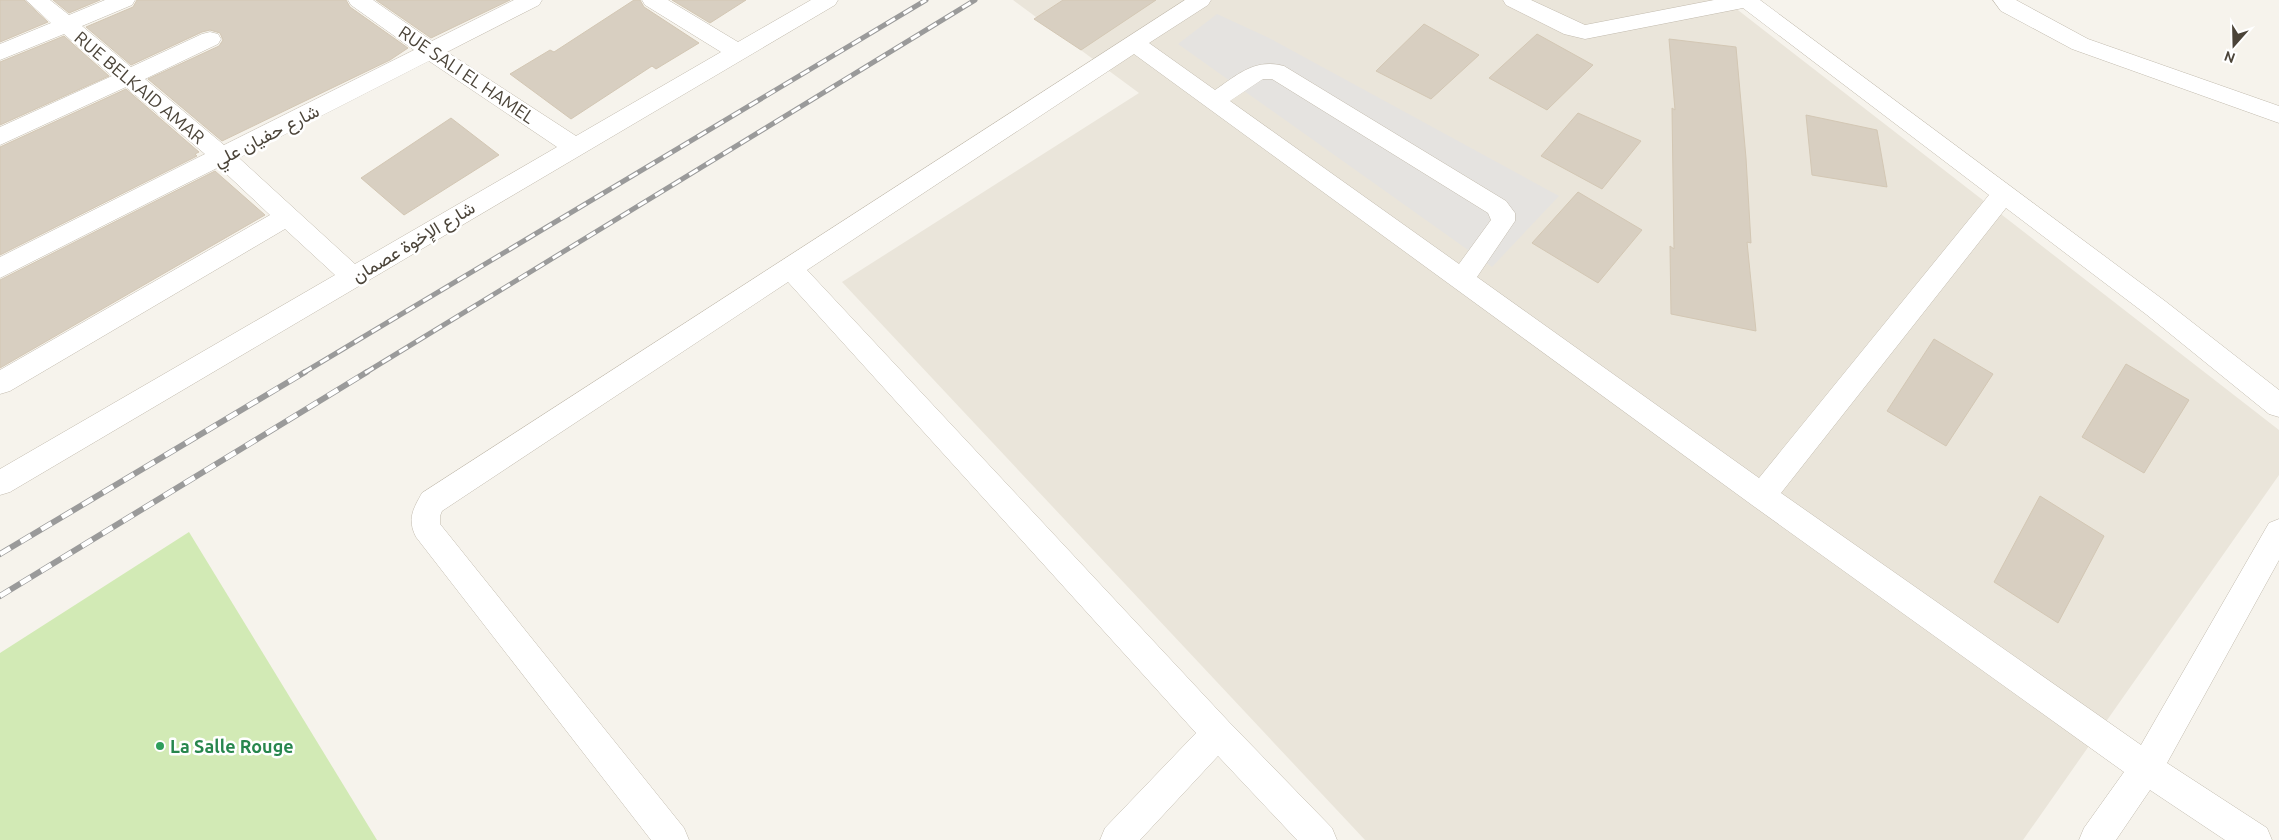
<svg xmlns="http://www.w3.org/2000/svg" width="2279" height="840" font-family="Ubuntu,Vazirmatn,sans-serif">
	<rect width="100%" height="100%" fill="#f6f3ec"/>
	<path fill="#eae5da" d="M1013,0H1725L2279,430V475L2023,840H1365L842,282L1139,93Z"/>
	<path fill="#d2eab5" d="M189,532L377,840H0V653Z"/>
	<path fill="#e5e3e0" d="M1217,14L1269,38L1559,196L1492,267L1178,44Z"/>
	<path fill="#d8cfc1" stroke="#d3c7b4" d="M0,0H24L48,22L0,42Z
		M53,0H100L69,13Z
		M137,0H346L350,7L408,48L390,60L222,141L148,79L219,46L223,40L220,33L210,30L202,32L131,65L86,27L133,7Z
		M376,0H510L431,38Z
		M634,0H640L644,7L699,43L656,69L652,66L571,119L510,74L550,50L554,52Z
		M672,0H746L710,23Z
		M1063,0H1156L1081,50L1034,19Z
		M1424,24L1479,55L1431,99L1376,71Z
		M1537,34L1593,65L1547,110L1489,78Z
		M64,36L109,76L0,125V62Z
		M1669,39L1736,47L1746,158L1751,243L1747,242L1756,331L1671,314L1670,246L1674,249L1672,108L1675,110Z
		M126,89L199,152L195,154L197,156L0,255V147Z
		M1578,113L1641,141L1602,189L1541,156Z
		M1806,115L1877,130L1887,187L1812,175Z
		M451,118L499,155L404,215L361,178Z
		M215,171L265,215L0,368V280Z
		M1578,192L1642,230L1598,283L1532,243Z
		M1934,339L1993,374L1946,446L1887,411Z
		M2126,364L2189,400L2144,473L2082,437Z
		M2040,496L2104,536L2058,623L1994,582Z"/>
	<g fill="none" stroke-linecap="round" stroke-linejoin="round">
		<g stroke="#c2bbae" stroke-width="1">
			<path id="minor" d="M26,0H50L69,15L105,0H135L132,5L82,26L131,67L202,34L210,32L218,34L221,39L218,44L145,79L224,145L414,50L351,5L348,0H373L432,41L514,0H542L539,5L447,52L576,136L721,52L645,5L642,0H668L738,42L811,0H838L835,5L10,492L0,495V469L335,275L285,229L10,391L0,394V370L270,215L219,167L0,278V257L205,154L126,87L0,145V127L112,76L64,34L0,60V44L51,23ZM429,61L557,147L355,264L239,158Z
				M1185,0H1211L1208,5L1149,43L1215,90C1237,75 1255,58 1284,66L1506,201L1515,213V221L1477,277L1759,478L1989,195L1743,8L1585,39L1564,34L1506,5L1503,0H1531L1585,25L1714,0H1760L2165,301L2279,390V417L2269,414L2147,315L2006,208L1781,493L2141,745L2269,523L2279,519V560L2167,763L2267,828L2272,840H2225L2150,790L2116,840H2079L2084,828L2124,772L1752,505L1134,54L807,270L1229,722L1332,828L1337,840H1297L1218,756L1140,840H1100L1105,828L1196,733L788,282L442,511L440,516V524L684,828L689,840H651L416,537C407,519 413,509 422,493ZM1263,79H1272L1488,213L1491,220L1459,264L1230,101Z
				M1993,0H2016L2088,39L2279,106V123L2072,49L2001,11Z"/>
		</g>
		<use href="#minor" fill="#fff" fill-rule="evenodd"/>
		<g stroke="#9a9a9a" stroke-width="5">
			<path id="rail-far1" d="M303,373L926,0
				M365,373L975,0"/>
		</g>
		<g stroke="#9a9a9a" stroke-width="6">
			<path id="rail" d="M0,554L305,372
				M0,596L367,372"/>
		</g>
		<use href="#rail-far1" stroke="#fff" stroke-width="3" stroke-dasharray="10" stroke-linecap="butt"/>
		<use href="#rail" stroke="#fff" stroke-width="4.5" stroke-dasharray="12" stroke-linecap="butt"/>
	</g>
	<circle fill="#2e9e5b" stroke="#fff" stroke-width="2" cx="160" cy="746" r="5"/>
	<g text-anchor="middle" dominant-baseline="central" stroke-width="5" stroke-linejoin="round" paint-order="stroke">
		<g font-size="18" fill="#4b4439" stroke="#fff">
			<text transform="translate(467 74) rotate(34)">RUE SALI EL HAMEL</text>
			<text transform="translate(140 87) rotate(40)">RUE BELKAID AMAR</text>
			<text transform="translate(266 135) rotate(-27)">شارع حفيان علي</text>
			<text transform="translate(413 241) rotate(-31)">شارع الإخوة عصمان</text>
		</g>
		<g font-size="18" font-weight="bold" fill="#27864d" stroke="#fff" text-anchor="start">
			<text x="170" y="746">La Salle Rouge</text>
		</g>
	</g>
	<g transform="translate(2234 45) rotate(200)" stroke="#ffffff" stroke-width="4" paint-order="stroke">
	<path d="M0-4L9 19L0 12L-9 19Z" fill="#4b4439"/>
	<text y="-8" font-size="14" font-weight="bold" text-anchor="middle" fill="#4b4439">N</text>
	</g>
</svg>
